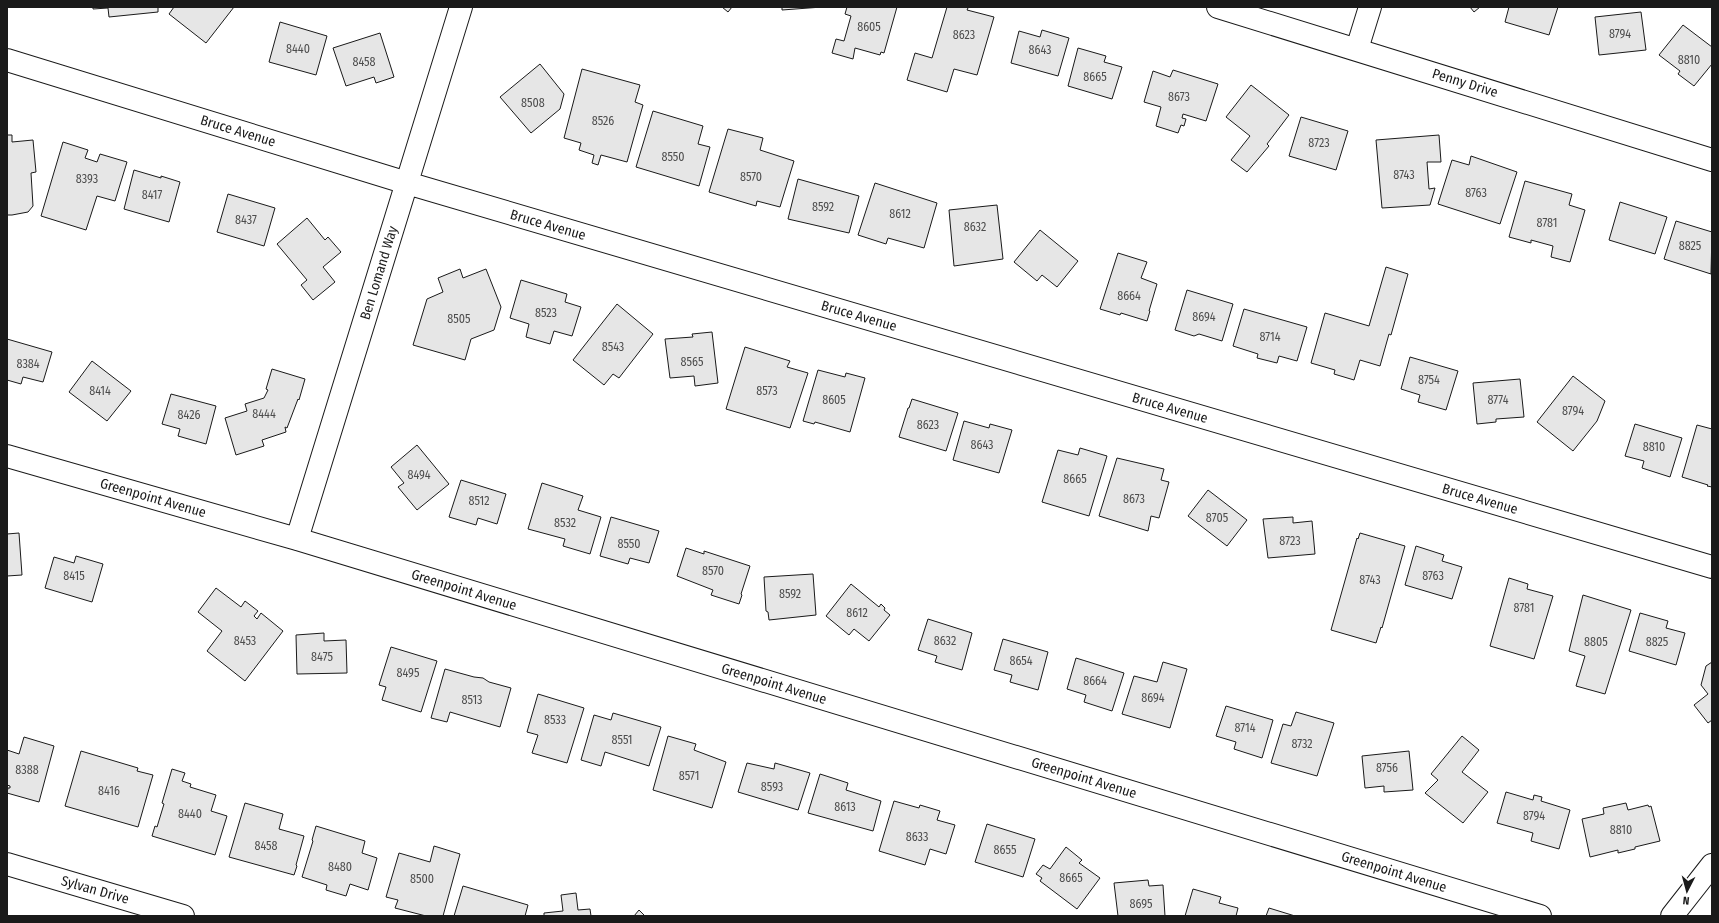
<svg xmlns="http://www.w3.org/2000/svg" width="1719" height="923" font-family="'Fira Sans Condensed',sans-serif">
	<rect width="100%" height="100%" fill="#fff"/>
	<path fill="#e6e6e6" stroke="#1a1a1a" d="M93,7H158V12L109,17L108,8L93,9Z
		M174,7H234L206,43L169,14Z
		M722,7H732L728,12Z
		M782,7H822L782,10Z
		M847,7H897L884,53L881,52L880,55L855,48L853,59L832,53L836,39L844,41L851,16L845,14Z
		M947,7H966L968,8L967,10L994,17L977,75L954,69L947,92L907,80L915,53L932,58Z
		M1470,7H1480L1474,12Z
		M1509,7H1558L1549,35L1505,22Z
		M1641,12L1646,50L1599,55L1595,17Z
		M280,22L327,36L316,75L269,62Z
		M1683,25L1712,47V64L1694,86L1678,74L1680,71L1659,55Z
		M1042,30L1069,38L1058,76L1011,63L1019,31L1040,37Z
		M380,33L394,77L376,83L374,77L346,86L333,48Z
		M1078,48L1106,56L1104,62L1122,67L1112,99L1068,86Z
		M540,64L564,94L560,109L531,133L500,97Z
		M582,69L640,85L635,102L643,105L627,162L601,155L598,165L592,163L594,155L579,150L581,143L564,138Z
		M1173,70L1218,84L1206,121L1183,114L1182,118L1186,119L1184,126L1181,125L1178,133L1156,126L1161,107L1144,102L1153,71L1170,77Z
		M1251,85L1289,115L1267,144L1269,146L1247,172L1231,160L1250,136L1226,117Z
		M653,111L703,126L698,144L710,147L699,186L636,167Z
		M1301,117L1348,131L1336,170L1289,156Z
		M728,129L763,138L760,150L794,161L780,207L757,201L756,206L709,192Z
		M7,135H12V142L33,140L36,172L31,173L33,206L28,212L12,215H7Z
		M1439,135L1441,162H1427L1429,189L1435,188L1430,205L1382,208L1376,140Z
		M63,142L88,150L85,158L97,162L100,154L127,162L115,201L97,196L86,230L41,216Z
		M1471,156L1517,172L1500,224L1438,204L1452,160L1469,165Z
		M134,170L161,178V176L180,182L169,222L124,209Z
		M798,179L859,196L849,233L788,219Z
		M1525,181L1572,194L1569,205L1585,210L1570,262L1551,257L1553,246L1531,240V243L1509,237Z
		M875,183L937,203L924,248L888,238L886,244L858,235Z
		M228,194L275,208L264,246L217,232Z
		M1620,202L1667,217L1655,254L1609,240Z
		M997,205L1003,259L954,266L949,210Z
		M307,218L325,240L328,237L341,252L323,267L335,282L313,300L301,285L307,280L277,244Z
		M1676,221L1712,232L1711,274L1664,259Z
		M1040,230L1078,261L1057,287L1042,275L1037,281L1014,262Z
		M1118,253L1147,262L1141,278L1157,284L1149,311H1150L1147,321L1121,313L1120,315L1100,309Z
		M1386,267L1408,274L1391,335L1389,334L1380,366L1360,360L1354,380L1334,374L1335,370L1311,363L1325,313L1369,326Z
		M460,269L463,278L486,269L501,307L494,330L471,339L465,360L413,345L427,299L443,292L438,278Z
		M521,280L567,294L565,302L581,307L572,336L554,331L550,344L526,337L529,324L510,318Z
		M1187,290L1233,304L1222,341L1199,334L1194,336L1175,330Z
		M617,304L653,334L619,378L613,374L604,385L573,360Z
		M1244,309L1307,327L1297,361L1279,356L1277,363L1257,358L1258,354L1233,346Z
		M712,332L718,383L695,386L694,376L670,378L665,339L693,337L692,334Z
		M7,339L52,352L43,382L23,377L21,384L7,380Z
		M745,347L790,361L787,367L808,373L790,428L726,409Z
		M1410,357L1458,371L1446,410L1418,402L1420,395L1401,389Z
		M92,361L131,391L107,421L69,392Z
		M272,369L305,379L299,400L298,399L287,428L285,427L286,432L262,440L264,446L236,455L225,418L247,411L245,404L264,398L268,390L266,389Z
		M818,370L845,377L846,373L865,378L850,432L815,422L814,424L803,421Z
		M1573,376L1605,401L1597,421L1573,451L1537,422Z
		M1520,379L1524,417L1496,419V422L1477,424L1473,383Z
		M171,394L216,406L206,444L178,436L180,429L162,424Z
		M912,399L958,413L946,451L899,437L908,408H909Z
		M964,421L989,428L990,424L1012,430L999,473L953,460Z
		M1635,424L1682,438L1670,477L1642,468L1644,461L1625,456Z
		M1697,425L1712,429V487L1707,486L1708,485L1682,477Z
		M417,445L449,484L417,510L398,487L404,483L391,467Z
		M1080,448L1107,456L1089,516L1042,502L1058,450L1078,455Z
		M1117,458L1164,469L1161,480L1169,482L1159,518L1151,516L1148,531L1099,516Z
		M461,480L506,494L497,524L478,518L476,525L449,517Z
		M542,483L583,496L578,510L601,517L590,554L563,546L565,539L528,529Z
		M1208,490L1247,520L1227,546L1188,516Z
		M611,517L659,531L649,563L630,558L628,564L600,556Z
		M1293,517V523L1312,521L1315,554L1268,558L1263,519Z
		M19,533L22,575L7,576V534Z
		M1360,533L1405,546L1382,628L1381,627L1376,643L1331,630L1357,538L1358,539Z
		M1416,546L1444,555L1442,561L1462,567L1452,599L1405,585Z
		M686,548L704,554V551L750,566L741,594L742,595L739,604L711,595L713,590L677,576Z
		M76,556L103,564L92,602L45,588L54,557L74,563Z
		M813,574L816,615L769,620L768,612L766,611L764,577Z
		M1509,578L1528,584L1527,589L1553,596L1534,659L1490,646Z
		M851,584L879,607L881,604L885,608L884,610L890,615L869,641L854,629L849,635L826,616Z
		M216,588L241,607L245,601L258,611L254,616L257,619L261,613L283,631L245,681L207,651L222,631L198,612Z
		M1583,595L1631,610L1605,694L1576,686L1585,656L1569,651Z
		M1640,613L1668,621L1666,628L1685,633L1676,665L1629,651Z
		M928,619L972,633L962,670L935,662L937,656L918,650Z
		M324,633V641L346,640L347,673L297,674L296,635Z
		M1003,639L1048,652L1038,690L1010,682L1012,675L994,670Z
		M391,647L437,661L421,712L382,700L386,687L379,685Z
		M1076,658L1124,673L1112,711L1084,702L1086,695L1067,689Z
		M1163,662L1187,669L1170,728L1122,714L1134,676L1157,682Z
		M1712,662V720L1708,723L1694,705L1708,694L1701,685L1706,666Z
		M445,669L474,677L483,678L489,682L511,688L500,727L450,712L447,722L431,718Z
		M538,694L584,708L567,763L532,753L538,735L527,732Z
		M1226,706L1273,720L1262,758L1234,749L1236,742L1216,736Z
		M1296,712L1334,723L1317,776L1271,763L1283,724L1291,726Z
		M613,713L661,727L649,766L605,752L601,766L581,760L594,715L611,720Z
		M668,736L696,744L694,750L726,762L712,808L653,790Z
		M1462,736L1479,750L1462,772L1488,792L1463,823L1425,793L1438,780L1431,774Z
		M24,737L54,746L39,802L7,793L8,788H10V786L7,785V750L19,754Z
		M81,751L138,768L137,771L153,775L138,827L65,806Z
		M1409,751L1413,790L1384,792V786L1365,788L1362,756Z
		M747,763L774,769L775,763L810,773L798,810L738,792Z
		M172,769L185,773L182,781L191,784L190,787L216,795L211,811L227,816L215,855L152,836L155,826L157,827L164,804L162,803Z
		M820,774L848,783L846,790L881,801L873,831L808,813Z
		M1506,792L1533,800L1534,795L1542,797L1541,801L1570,810L1559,849L1531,841L1533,833L1497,823Z
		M894,801L919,808L920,805L940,811L937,820L955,825L946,854L930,849L925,865L879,851Z
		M245,803L283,814L279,829L304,836L296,865L297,866L294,875L229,857Z
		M1626,803L1628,810L1648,805L1649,807L1651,806L1660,841L1635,847V849L1618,853V850L1590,857L1582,819L1604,814L1603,808Z
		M987,824L1035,839L1023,877L975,862Z
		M316,826L365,841L362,853L377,858L368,890L350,884L346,896L326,890L327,885L302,877L313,841L312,840Z
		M434,846L460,854L443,916H426L395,908L398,900L386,897L399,853L430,862Z
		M1066,847L1082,860L1079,863L1100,878L1077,909L1040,881L1042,878L1036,874L1043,865L1050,869Z
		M1148,880L1149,886L1163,885L1165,916H1118L1114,883Z
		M463,886L528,905L525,916H454Z
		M1193,889L1221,897L1219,903L1238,908L1236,916H1185Z
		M576,893L578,910L590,909L591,916H544V913L563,911L561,895Z
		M1269,908L1295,916H1266Z
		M639,910L645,916H634Z"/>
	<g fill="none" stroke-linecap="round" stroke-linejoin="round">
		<g stroke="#1a1a1a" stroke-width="24">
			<path id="minor" d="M1218,7L1712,160
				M1357,49L1370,7
				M7,60L407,183L1712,567
				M7,456L297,539L1540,916
				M297,539L461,7
				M7,864L183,916"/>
		</g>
		<g stroke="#1a1a1a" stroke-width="24">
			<path id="tertiary" d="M1672,916L1712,865"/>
		</g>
		<use href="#minor" stroke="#fff" stroke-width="22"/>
		<use href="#tertiary" stroke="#fff" stroke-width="22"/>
	</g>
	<g text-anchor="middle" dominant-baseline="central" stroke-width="3" stroke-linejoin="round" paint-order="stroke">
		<g font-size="12" fill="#4d4d4d">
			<text x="869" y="27">8605</text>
			<text x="1620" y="34">8794</text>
			<text x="964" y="35">8623</text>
			<text x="298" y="49">8440</text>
			<text x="1040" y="50">8643</text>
			<text x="1689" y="60">8810</text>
			<text x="364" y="62">8458</text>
			<text x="1095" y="77">8665</text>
			<text x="1179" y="97">8673</text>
			<text x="533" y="103">8508</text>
			<text x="603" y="121">8526</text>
			<text x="1319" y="143">8723</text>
			<text x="673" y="157">8550</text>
			<text x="1404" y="175">8743</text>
			<text x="751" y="177">8570</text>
			<text x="87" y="179">8393</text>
			<text x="1476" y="193">8763</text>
			<text x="152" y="195">8417</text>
			<text x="823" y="207">8592</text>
			<text x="900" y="214">8612</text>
			<text x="246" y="220">8437</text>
			<text x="1547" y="223">8781</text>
			<text x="975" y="227">8632</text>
			<text x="1690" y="246">8825</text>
			<text x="1129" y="296">8664</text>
			<text x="546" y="313">8523</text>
			<text x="1204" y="317">8694</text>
			<text x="459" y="319">8505</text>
			<text x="1270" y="337">8714</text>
			<text x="613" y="347">8543</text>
			<text x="692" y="362">8565</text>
			<text x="28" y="364">8384</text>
			<text x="1429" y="380">8754</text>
			<text x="100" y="391">8414</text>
			<text x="767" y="391">8573</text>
			<text x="834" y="400">8605</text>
			<text x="1498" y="400">8774</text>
			<text x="1573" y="411">8794</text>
			<text x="264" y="414">8444</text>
			<text x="189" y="415">8426</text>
			<text x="928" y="425">8623</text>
			<text x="982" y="445">8643</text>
			<text x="1654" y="447">8810</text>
			<text x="419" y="475">8494</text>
			<text x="1075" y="479">8665</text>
			<text x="1134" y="499">8673</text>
			<text x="479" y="501">8512</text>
			<text x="1217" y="518">8705</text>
			<text x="565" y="523">8532</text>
			<text x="1290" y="541">8723</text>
			<text x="629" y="544">8550</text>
			<text x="713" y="571">8570</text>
			<text x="74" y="576">8415</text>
			<text x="1433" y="576">8763</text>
			<text x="1370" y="580">8743</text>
			<text x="790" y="594">8592</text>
			<text x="1524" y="608">8781</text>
			<text x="857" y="613">8612</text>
			<text x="245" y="641">8453</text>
			<text x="945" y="641">8632</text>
			<text x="1596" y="642">8805</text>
			<text x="1657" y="642">8825</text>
			<text x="322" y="657">8475</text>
			<text x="1021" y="661">8654</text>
			<text x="408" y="673">8495</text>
			<text x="1095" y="681">8664</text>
			<text x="1153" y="698">8694</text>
			<text x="472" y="700">8513</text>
			<text x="555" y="720">8533</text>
			<text x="1245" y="728">8714</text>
			<text x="622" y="740">8551</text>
			<text x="1302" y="744">8732</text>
			<text x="1387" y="768">8756</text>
			<text x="27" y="770">8388</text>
			<text x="689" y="776">8571</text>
			<text x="772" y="787">8593</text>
			<text x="109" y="791">8416</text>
			<text x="845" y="807">8613</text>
			<text x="190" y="814">8440</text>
			<text x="1534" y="816">8794</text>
			<text x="1621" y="830">8810</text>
			<text x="917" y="837">8633</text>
			<text x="266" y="846">8458</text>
			<text x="1005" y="850">8655</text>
			<text x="340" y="867">8480</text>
			<text x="1071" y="878">8665</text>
			<text x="422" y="879">8500</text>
			<text x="1141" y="904">8695</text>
		</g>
		<g font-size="14" fill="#1a1a1a" stroke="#fff">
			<text transform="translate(1465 83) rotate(17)">Penny Drive</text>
			<text transform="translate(238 131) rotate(17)">Bruce Avenue</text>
			<text transform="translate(548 225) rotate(16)">Bruce Avenue</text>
			<text transform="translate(379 273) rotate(-73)">Ben Lomand Way</text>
			<text transform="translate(859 316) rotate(16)">Bruce Avenue</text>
			<text transform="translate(1170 408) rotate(16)">Bruce Avenue</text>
			<text transform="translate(153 498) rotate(16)">Greenpoint Avenue</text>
			<text transform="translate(1480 499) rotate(16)">Bruce Avenue</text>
			<text transform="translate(464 590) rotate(17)">Greenpoint Avenue</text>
			<text transform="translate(774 684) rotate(17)">Greenpoint Avenue</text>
			<text transform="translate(1084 778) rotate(17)">Greenpoint Avenue</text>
			<text transform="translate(1394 872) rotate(17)">Greenpoint Avenue</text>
			<text transform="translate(95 890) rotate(16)">Sylvan Drive</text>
		</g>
	</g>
	<rect width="1719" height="923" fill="none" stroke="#1a1a1a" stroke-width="16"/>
	<g transform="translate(1687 891) rotate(186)" stroke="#ffffff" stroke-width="3" paint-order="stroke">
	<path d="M0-3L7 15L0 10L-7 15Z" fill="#1a1a1a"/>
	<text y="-6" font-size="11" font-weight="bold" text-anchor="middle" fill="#1a1a1a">N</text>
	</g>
</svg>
